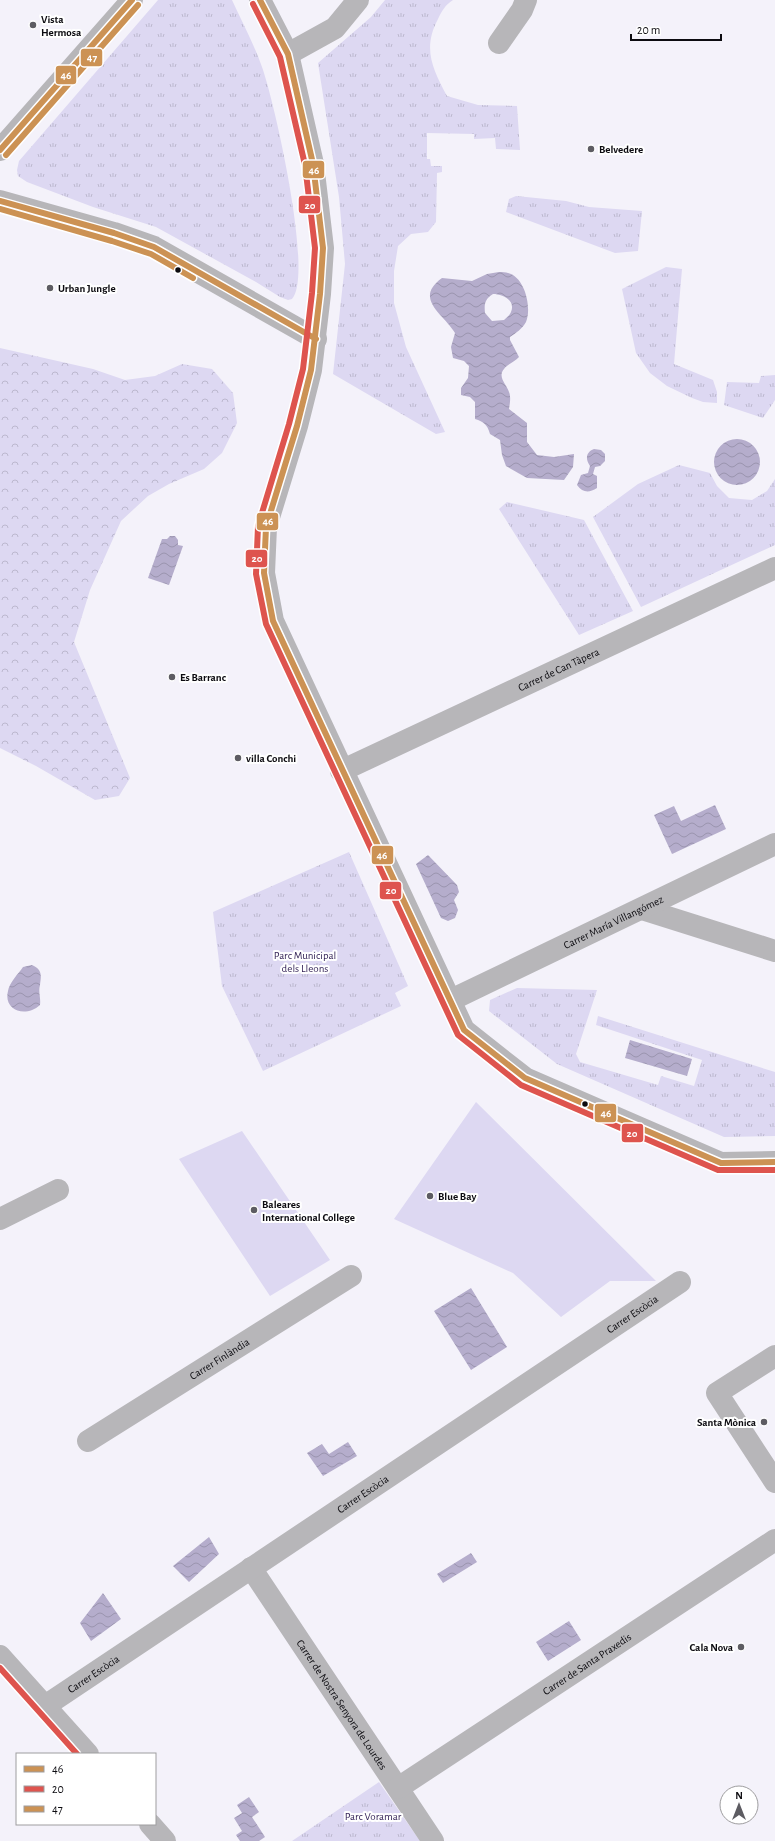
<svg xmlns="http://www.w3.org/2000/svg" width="775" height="1841" font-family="'Alegreya Sans',sans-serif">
	<defs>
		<pattern id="grass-tufts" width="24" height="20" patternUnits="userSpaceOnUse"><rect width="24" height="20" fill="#ddd8f2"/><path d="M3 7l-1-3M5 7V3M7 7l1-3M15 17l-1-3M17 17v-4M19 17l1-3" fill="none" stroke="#bcb8ce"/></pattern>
		<pattern id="forest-crowns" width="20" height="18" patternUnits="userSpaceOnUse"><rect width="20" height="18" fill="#ddd8f2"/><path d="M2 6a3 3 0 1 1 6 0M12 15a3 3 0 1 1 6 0" fill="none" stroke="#bcb8ce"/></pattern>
		<pattern id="water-waves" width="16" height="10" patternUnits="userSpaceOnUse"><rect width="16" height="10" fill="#b5adcc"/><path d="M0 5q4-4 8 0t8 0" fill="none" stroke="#9a94ae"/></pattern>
	</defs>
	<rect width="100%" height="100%" fill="#f4f2fa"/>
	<path fill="url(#grass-tufts)" d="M158,0H232C242,22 254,44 262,67C274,100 314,275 292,299L288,300L280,297L256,282L156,227L93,207L27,182L18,176L17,170L19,161Z
		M385,0H453C445,5 442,11 438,19C422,49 433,69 447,96L478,105L517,106L520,150L496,149L495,138L474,139V134L427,133V159H430L431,166H442V172L437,173L436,222L428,232L411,234L398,246L394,271V303L406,347L445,432L436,434L333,374L345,264L339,197L318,63L371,17Z
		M516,196L566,201L589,207L642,211L638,251L615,253L506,212L509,199Z
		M666,267L682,269L674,364L713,380L717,392V403L703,402L692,398L667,386L650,373L636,353L622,289Z
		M775,375V400L763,418L724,405L727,382L759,383L761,376Z
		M679,465L710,473L717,486L729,498L752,500L767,491L775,479V545L641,607L593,517L638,484Z
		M507,502L584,520L633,611L579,635L499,509Z
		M349,852L408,986L395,993L401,1006L263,1071L222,986L213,912Z
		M517,988L597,990L576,1054L580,1062L658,1085L661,1076L694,1086L702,1060L596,1025L598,1016L775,1072V1136L724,1137L557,1064L489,1011L490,1000Z
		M379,1782L420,1841H292Z"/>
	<path fill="url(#forest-crowns)" d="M0,348L93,369L125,380L155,376L182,364L212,369L233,393L237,423L222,453L204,469L169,484L148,496L121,521L90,590L74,642L130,778L119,796L95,800L36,766L0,748Z"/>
	<path fill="#ddd8f2" d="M476,1102L656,1281H610L561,1317L513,1273L394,1219Z
		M242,1131L330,1260L270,1296L179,1159Z"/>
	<path fill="url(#water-waves)" fill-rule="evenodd" d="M499,272C502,272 506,272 508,273C525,277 532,308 526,322C522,329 516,333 510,337V340L519,357C515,362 507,364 504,369C497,377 507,385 509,392C511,397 510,403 509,409L527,423V442L537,455L554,457L574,454L573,467L564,480L527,478L506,466L502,455L500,440L490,434C487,424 484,422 475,419V402L470,397L461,395V388L468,378L469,366L464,361L453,358L451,347L455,333C444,314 413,299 442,278L472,281L487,274ZM493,294C502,294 516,300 511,312C510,315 506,318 504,320L492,321L485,313C484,304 485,299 493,294Z
		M714 462a23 23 0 1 1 46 0a23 23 0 1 1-46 0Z
		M594,449L601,450L605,454V461L600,466L595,467L593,474L597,476V488C589,493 583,493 577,485L581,475L588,473L590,466C585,459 586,452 594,449Z
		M170,536H175L178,540V545L183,546L169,585L148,578L162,539H167Z
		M715,805L726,829L672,854L654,815L674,806L681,821Z
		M428,855L457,885L459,892L454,900L458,910L455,918L448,921L441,918L416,864Z
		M32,965C43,970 41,976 40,985C38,992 41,998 40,1005C26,1018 3,1011 8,991C9,983 19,973 23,967Z
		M630,1040L692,1059L687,1076L625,1058Z
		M471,1288L507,1347L471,1370L434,1311Z
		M348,1442L357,1456L323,1476L307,1453L322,1444L329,1454Z
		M209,1537L219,1554L189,1582L173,1566Z
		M471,1553L477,1562L443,1583L437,1574Z
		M103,1593L121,1619L91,1641L80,1623Z
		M569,1621L581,1640L548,1661L536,1642Z
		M249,1797L259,1812L252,1817L265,1837L259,1841H240L236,1835L242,1831L234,1818L242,1813L237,1805Z"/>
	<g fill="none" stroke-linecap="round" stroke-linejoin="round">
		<g stroke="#b7b6b9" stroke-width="22">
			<path d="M260,0L288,54L313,164L323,248L320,294L311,370L297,426L266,527L264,573L273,621L464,1030L525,1078L721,1163L775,1162"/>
			<path d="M499,43L522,10L526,0"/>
			<path d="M288,54L335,28L358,0"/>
			<path d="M0,150L132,0"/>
			<path d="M0,201L114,233L154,247L316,339"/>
			<path id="s1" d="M341,771L775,568"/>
			<path d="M642,909L775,951"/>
			<path id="s2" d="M451,1000L775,844"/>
			<path d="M0,1219L58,1190"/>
			<path d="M775,1356L717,1393L775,1482"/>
			<path id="s3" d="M88,1441L351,1276"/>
			<path id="s4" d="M251,1568L433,1841"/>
			<path d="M0,1656L88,1754"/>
			<path id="s5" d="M45,1706L680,1282"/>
			<path id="s6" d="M398,1788L775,1540"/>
			<path d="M150,1824L165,1841"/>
		</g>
		<g stroke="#fff" stroke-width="9">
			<path id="bus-1" d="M260,0L288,54L313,164L323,248L320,294L311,370L297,426L266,527L264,573L273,621L464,1030L525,1078L721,1163L775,1162
				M0,150L132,0
				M0,201L114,233L154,247L316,339"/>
		</g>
		<g stroke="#fff" stroke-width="9">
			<path id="bus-2" d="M253,4L280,57L305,165L315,248L312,293L303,369L289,424L258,526L256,574L266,624L458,1035L521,1085L718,1170H775
				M0,1668L77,1754"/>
		</g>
		<g stroke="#fff" stroke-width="9">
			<path id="bus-3" d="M6,155L138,5
				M0,209L112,241L151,254L193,278"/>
		</g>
		<use href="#bus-1" stroke="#cc9254" stroke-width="6"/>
		<use href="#bus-2" stroke="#de544e" stroke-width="6"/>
		<use href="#bus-3" stroke="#cc9254" stroke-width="6"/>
	</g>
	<g fill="#5d5c62" stroke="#fff" stroke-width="1.5">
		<circle cx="33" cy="25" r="4"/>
		<circle cx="591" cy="149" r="4"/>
		<circle cx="50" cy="288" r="4"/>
		<circle cx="172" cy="677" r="4"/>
		<circle cx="238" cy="758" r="4"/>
		<circle cx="430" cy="1196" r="4"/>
		<circle cx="254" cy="1210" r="4"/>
		<circle cx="764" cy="1422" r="4"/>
		<circle cx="741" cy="1647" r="4"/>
	</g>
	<g fill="#0c0b10" stroke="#fff" stroke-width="1.5">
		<circle cx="178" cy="270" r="3.5"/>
		<circle cx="585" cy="1104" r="3.5"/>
	</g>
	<g text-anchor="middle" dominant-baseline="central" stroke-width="4" stroke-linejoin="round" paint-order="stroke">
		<g font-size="11" font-weight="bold" fill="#0c0b10" stroke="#fff" text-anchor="start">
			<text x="41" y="19">Vista<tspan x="41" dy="13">Hermosa</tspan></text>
			<text x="599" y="149">Belvedere</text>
			<text x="58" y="288">Urban Jungle</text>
			<text x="180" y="677">Es Barranc</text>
			<text x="246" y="758">villa Conchi</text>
			<text x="438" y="1196">Blue Bay</text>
			<text x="262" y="1204">Baleares<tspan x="262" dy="13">International College</tspan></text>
			<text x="756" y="1422" text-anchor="end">Santa Mònica</text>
			<text x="733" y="1647" text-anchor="end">Cala Nova</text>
		</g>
		<g font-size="11" fill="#0c0b10" stroke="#fff">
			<text stroke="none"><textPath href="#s1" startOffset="240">Carrer de Can Tàpera</textPath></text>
			<text stroke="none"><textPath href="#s2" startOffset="180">Carrer María Villangómez</textPath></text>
			<text stroke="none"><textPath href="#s5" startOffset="706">Carrer Escòcia</textPath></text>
			<text stroke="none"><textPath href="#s3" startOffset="155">Carrer Finlàndia</textPath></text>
			<text stroke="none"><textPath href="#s5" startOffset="382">Carrer Escòcia</textPath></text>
			<text stroke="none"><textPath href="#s6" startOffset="226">Carrer de Santa Praxedis</textPath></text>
			<text stroke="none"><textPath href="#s5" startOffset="58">Carrer Escòcia</textPath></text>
			<text stroke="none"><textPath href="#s4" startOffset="164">Carrer de Nostra Senyora de Lourdes</textPath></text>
		</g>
		<g font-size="11" fill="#372659" stroke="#fff">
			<text x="305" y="955">Parc Municipal<tspan x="305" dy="13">dels Lleons</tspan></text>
			<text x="373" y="1816">Parc Voramar</text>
		</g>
	</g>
	<g stroke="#fff" stroke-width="1.5">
		<rect x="80" y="48" width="23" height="19" rx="4" fill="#cc9254"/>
		<rect x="55" y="65" width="22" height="20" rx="4" fill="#cc9254"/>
		<rect x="302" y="160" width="23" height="19" rx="4" fill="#cc9254"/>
		<rect x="298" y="195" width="23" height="19" rx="4" fill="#de544e"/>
		<rect x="256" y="512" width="23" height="19" rx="4" fill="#cc9254"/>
		<rect x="245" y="549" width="23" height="19" rx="4" fill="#de544e"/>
		<rect x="371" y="845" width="23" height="20" rx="4" fill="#cc9254"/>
		<rect x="379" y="881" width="23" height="19" rx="4" fill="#de544e"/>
		<rect x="594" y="1103" width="23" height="20" rx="4" fill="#cc9254"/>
		<rect x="621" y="1123" width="23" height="20" rx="4" fill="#de544e"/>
	</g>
	<g font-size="11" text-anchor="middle" font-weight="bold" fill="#fff">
		<text x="92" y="61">47</text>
		<text x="66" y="79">46</text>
		<text x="314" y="174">46</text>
		<text x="310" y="209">20</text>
		<text x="268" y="525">46</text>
		<text x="257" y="562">20</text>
		<text x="382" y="859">46</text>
		<text x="391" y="894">20</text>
		<text x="606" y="1117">46</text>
		<text x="632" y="1137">20</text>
	</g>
	<rect x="16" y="1753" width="140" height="72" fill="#ffffff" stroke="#9e9d9f"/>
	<rect x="24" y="1766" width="20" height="6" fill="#cc9254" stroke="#9e9d9f"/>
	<text x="52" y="1773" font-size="12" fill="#0c0b10">46</text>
	<rect x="24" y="1786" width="20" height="6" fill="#de544e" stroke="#9e9d9f"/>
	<text x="52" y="1793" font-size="12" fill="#0c0b10">20</text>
	<rect x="24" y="1806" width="20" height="6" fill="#cc9254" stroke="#9e9d9f"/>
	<text x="52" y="1813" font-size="12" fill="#0c0b10">47</text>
	<g transform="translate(739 1805)"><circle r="19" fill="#ffffff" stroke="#9e9d9f"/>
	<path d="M0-3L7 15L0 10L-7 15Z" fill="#5d5c62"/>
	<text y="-6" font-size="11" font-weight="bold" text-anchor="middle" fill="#0c0b10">N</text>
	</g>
	<path d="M631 34v6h90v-6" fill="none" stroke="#0c0b10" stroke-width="2"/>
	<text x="637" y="34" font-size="12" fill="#0c0b10" stroke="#ffffff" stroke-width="3" paint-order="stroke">20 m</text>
</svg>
